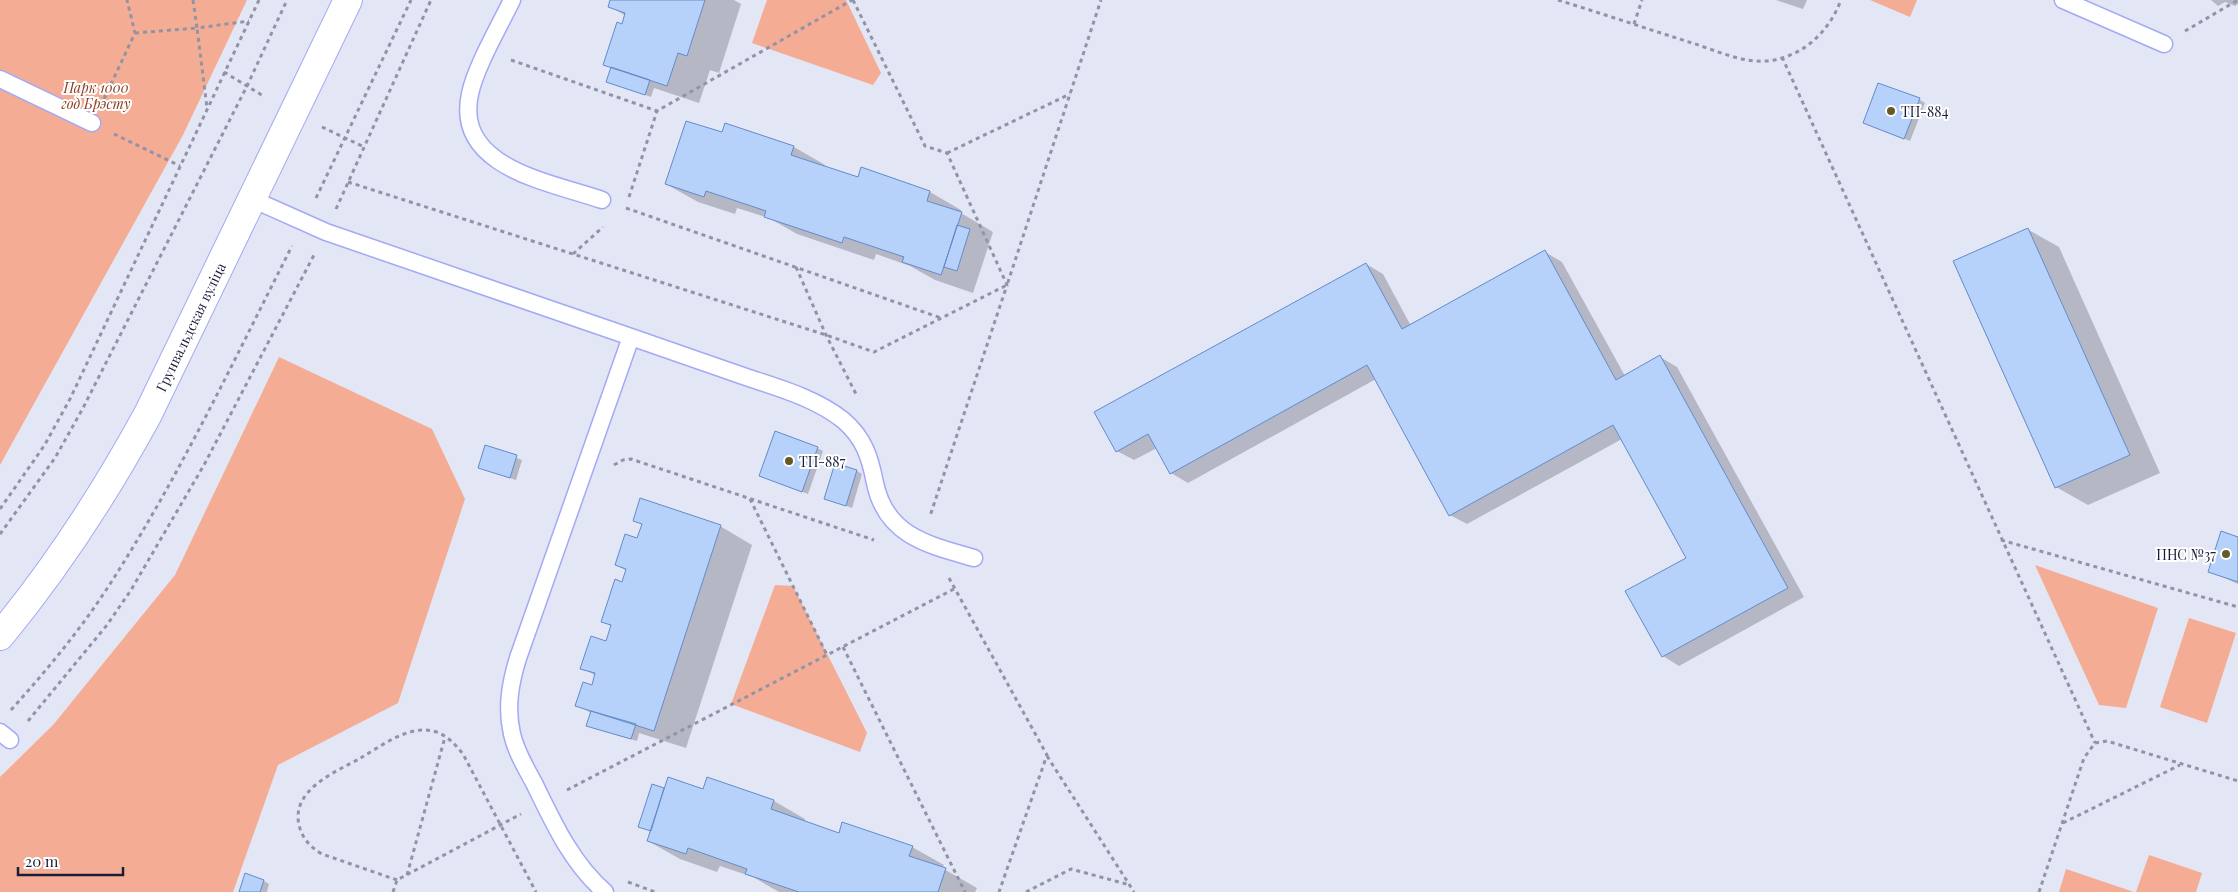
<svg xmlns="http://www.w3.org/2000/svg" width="2238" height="892" font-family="'Playfair Display',serif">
	<rect width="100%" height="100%" fill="#e3e6f5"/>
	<path fill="#f5ac94" d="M0,0H247L183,135L0,465Z
		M767,0H846L881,73L873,85L752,43Z
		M1870,0H1917L1910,17Z
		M279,357L432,429L465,499L398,703L278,765L233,892H0V777L53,725L175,575Z
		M2035,565L2158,608L2126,708L2099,705Z
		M775,585L793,586L867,733L860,752L731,704Z
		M2189,618L2236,633L2207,723L2160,707Z
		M2149,855L2202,873L2196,892H2136Z
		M2066,869L2134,892H2059Z"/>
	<path fill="#0003" d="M611,0H734L741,4L719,73L710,70L699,103L654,88L651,97L607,81L612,68L604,64L626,16L609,6Z
		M1776,0H1807L1803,9Z
		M2211,0H2238V4L2235,6L2225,2L2218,6Z
		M1919,99L1925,103L1910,141L1865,123Z
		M726,124L794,147L825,165V167L859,178L862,169L930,192L961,210V213L993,232L973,293L935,280L910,266L876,254L874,260L797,234L769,218L737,208L735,214L698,202L666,184L723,134Z
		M2027,229L2059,247L2160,473L2088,505L2056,487Z
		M1545,252L1562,262L1625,376L1660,357L1677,367L1804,597L1679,666L1663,656L1688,559L1622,439L1467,524L1450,515L1376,379L1188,483L1171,473L1157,448L1134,460L1117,451L1366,264L1383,274L1411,326Z
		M486,446L522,460L516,480L485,470Z
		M817,448L823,451L808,494L761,476Z
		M857,471L862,474L852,508L825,498Z
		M634,520L720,526L752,545L686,748L639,733L637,741L593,728L588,725L591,713L577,705L593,687L596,676L582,668L607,643L612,627L603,621L623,583L627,571L616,565L638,539L643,525Z
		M2238,538V584L2209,571Z
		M653,786L665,790H703L774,801L805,819L804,822L839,834L912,847L944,865L942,868L977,888L975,892H779L753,877L720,866L717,872L680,859L648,841L652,831L639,826Z
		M264,881L269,884L267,892H240Z"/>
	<path fill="#b6d1fa" stroke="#638bca" d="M610,0H705L687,56L678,53L667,86L603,65L617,22L622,24L625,13L608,7Z
		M611,67L650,80L645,95L606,82Z
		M1878,83L1920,98L1904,139L1863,123Z
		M686,121L722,132L725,123L794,146L791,155L858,177L861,167L930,191L927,201L962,212L941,275L902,262L904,257L844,237L842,243L764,217L766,211L706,191L704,197L665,184Z
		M957,225L970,229L957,271L944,267Z
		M2028,228L2130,455L2055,488L1953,261Z
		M1545,250L1616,380L1660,355L1788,588L1662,657L1625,591L1686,558L1613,425L1449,516L1367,365L1170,474L1148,434L1116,452L1094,412L1366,263L1402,329Z
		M775,431L818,447L802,492L759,476Z
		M485,445L517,455L510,478L478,468Z
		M835,463L857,470L846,506L824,499Z
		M640,498L721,525L654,731L575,706L583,682L592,685L595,673L580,669L591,636L606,641L611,625L601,622L615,579L622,582L626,569L615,565L625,534L637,538L642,524L633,521Z
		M2221,531L2238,537V582L2208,572Z
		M591,711L636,724L631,739L586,726Z
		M668,777L703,789L707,777L774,800L771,809L839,833L842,822L913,846L909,856L946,868L938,892H799L745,874L747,869L688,848L686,854L647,841Z
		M652,784L664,788L651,831L638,827Z
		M245,873L264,880L260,892H239Z"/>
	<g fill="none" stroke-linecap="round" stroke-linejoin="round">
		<g stroke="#a3aaf3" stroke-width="19">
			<path id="lane" d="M512,0C500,25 475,68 470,94C454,168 550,182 602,200
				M2063,0L2164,44
				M0,79L92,123
				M252,199L326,232L631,337L518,658C510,684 506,708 512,734C516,752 526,768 534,783C553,822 572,864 605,892
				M631,337C669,350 708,364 746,377C779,388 815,398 843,420C864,438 870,457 875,483C886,536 928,545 974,558
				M0,732L10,740"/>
		</g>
		<g stroke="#a3aaf3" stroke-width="30">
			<g id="street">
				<path id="s1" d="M0,636C57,567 105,493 148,414L348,0"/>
			</g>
		</g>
		<path stroke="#9193a7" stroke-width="3" stroke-dasharray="4 4" stroke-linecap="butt" d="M193,0L197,28L249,21
			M853,0L925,146L947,153L1007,285L930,516
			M1558,0C1603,14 1648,29 1692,43C1715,50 1742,63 1766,61C1802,58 1829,32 1841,0
			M1634,24L1642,0
			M2185,31L2238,0
			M135,33L197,28L207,108
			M1782,57L2095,743
			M511,60L657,111
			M224,72L265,97
			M104,99L135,33L127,0
			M322,127L364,147
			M114,134L180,166
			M947,153L1070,94
			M348,182L826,335L874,352L1007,285L1101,0
			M629,197L657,111L852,0
			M316,198L411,0
			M626,208L941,318
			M336,209L431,0
			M573,254L603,227
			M796,267L826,335L857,396
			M614,465L623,460L631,459L874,540
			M750,499L827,655
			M0,509L44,446L70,399L259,0
			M0,534L55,458L83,408L247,86L287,0
			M2001,540L2238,607
			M949,578L1047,755L999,892
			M843,647L965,892
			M11,710C47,670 81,629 110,584C179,477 234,360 292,246
			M28,721L107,625L131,590L204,465L314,255
			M1047,756L1134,892
			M567,790L954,589
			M2063,823L2180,765
			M407,875L445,737
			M397,880L322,854C310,847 302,838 299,825C291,790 335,772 359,759C380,747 407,725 433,731C446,734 455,744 463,754L536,892
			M628,882L655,892
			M393,892L397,880L521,814
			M1026,892L1071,869L1130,885
			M2039,892L2084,758L2095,743L2107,741L2238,781"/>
		<use href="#lane" stroke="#fff" stroke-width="16"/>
		<use href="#street" stroke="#fff" stroke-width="28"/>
	</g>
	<g fill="#635a26" stroke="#fff" stroke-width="2">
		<circle cx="1891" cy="111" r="5"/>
		<circle cx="789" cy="461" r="5"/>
		<circle cx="2226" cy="554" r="5"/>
	</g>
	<g text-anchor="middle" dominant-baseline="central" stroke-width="4" stroke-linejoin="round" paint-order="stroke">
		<g font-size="14" font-style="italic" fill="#8b3d21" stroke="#fff">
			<text x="96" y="87">Парк 1000<tspan x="96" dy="16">год Брэсту</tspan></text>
		</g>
		<g font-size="14" fill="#1b1d38" stroke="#fff" text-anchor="start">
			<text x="1901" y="111">ТП-884</text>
			<text x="799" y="461">ТП-887</text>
			<text x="2216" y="554" text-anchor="end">ПНС №37</text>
		</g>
		<g font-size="14" fill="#1b1d38" stroke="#fff">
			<text stroke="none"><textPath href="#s1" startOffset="364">Грунвальдская вуліца</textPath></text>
		</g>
	</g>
	<path d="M18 867v8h105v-8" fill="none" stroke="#1b1d38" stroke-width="2.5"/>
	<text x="25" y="867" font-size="15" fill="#1b1d38" stroke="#ffffff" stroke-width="4" paint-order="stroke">20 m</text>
</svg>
